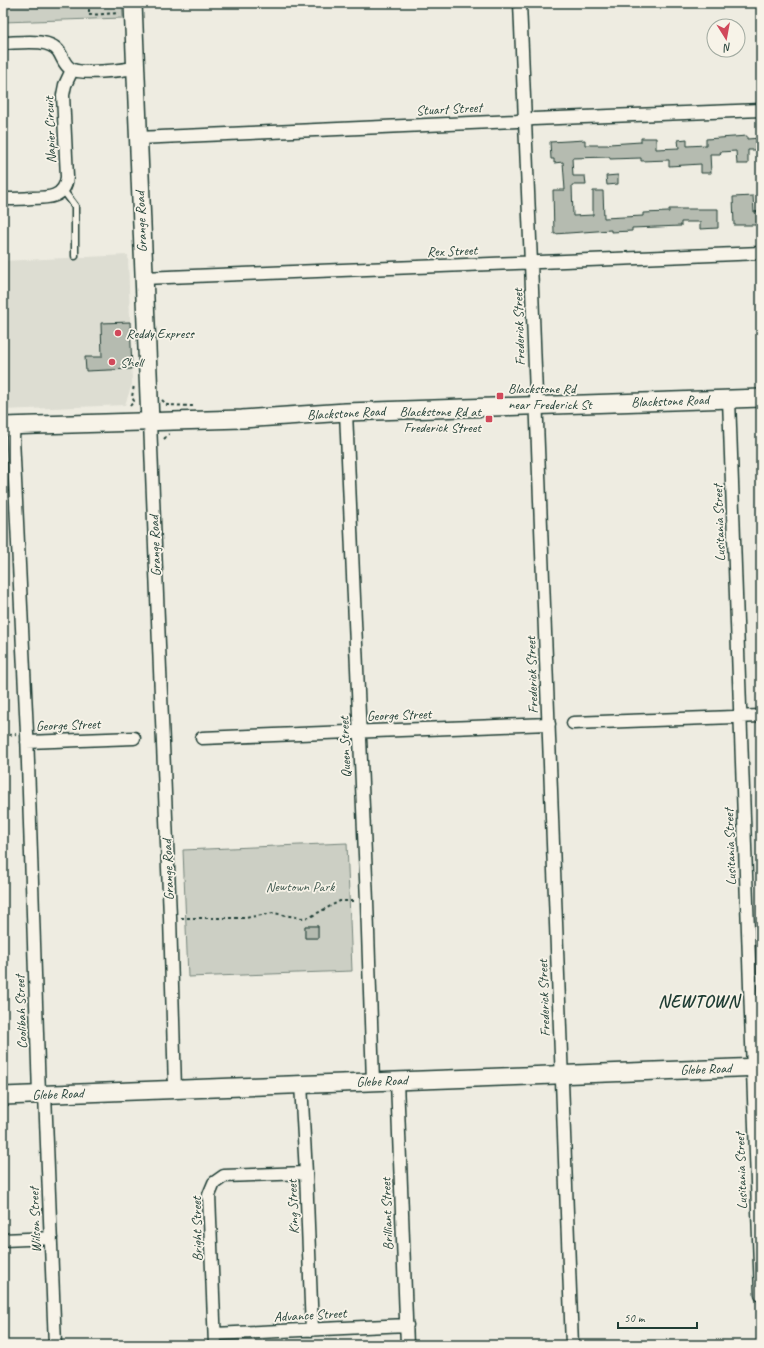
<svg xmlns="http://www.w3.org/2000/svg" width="764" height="1348" font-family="Caveat,sans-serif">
	<rect width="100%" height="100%" fill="#eeece1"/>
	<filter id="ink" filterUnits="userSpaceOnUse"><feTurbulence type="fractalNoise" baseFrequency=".025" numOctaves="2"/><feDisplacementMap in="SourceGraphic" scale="8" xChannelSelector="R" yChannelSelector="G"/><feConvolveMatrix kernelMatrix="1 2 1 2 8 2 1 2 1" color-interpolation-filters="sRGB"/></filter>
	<g filter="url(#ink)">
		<path fill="#ddddd2" d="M128,255L132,384L125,405L3,410V261Z"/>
		<path fill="#cccfc4" stroke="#76867c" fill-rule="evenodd" d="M3,3H122L123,18L3,22Z
			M347,843L352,971L188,977L183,850ZM305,926H318V938H305Z"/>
		<path fill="#b5bbb0" stroke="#1f3d34" d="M747,136V139L761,138V150H748V164H737L736,151L720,152L721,154H710L711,173H701V164L669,166V160L641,161V158L610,159V157L572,158L573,176H585L586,185H572L573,216L593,215V191H603L604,218L643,216V213L669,212V209H718V228L700,229V222H681V226L632,228V231L611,232V230L554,234L553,190H565L563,162L554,163V159H551L550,142L585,140V145H609V144L641,142V138H656V149L679,148L678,140L687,139V146L706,145V139Z
			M618,175V184L607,185L606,176Z
			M753,196L754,212L761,211V225H734L733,197Z
			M130,322L132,369L86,371L85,357H102L101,323Z
			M305,926H318V938H305Z"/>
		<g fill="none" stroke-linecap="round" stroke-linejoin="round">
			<g stroke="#1f3d34" stroke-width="9">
				<path id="lane" d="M63,190L75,206V256"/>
			</g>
			<g stroke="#1f3d34" stroke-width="15">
				<path id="street" d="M520,3L531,263L572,1345
					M3,43C18,43 50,37 59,52C63,58 64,65 71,69C81,75 123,70 135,68
					M138,138L517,121L533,119L761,110
					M3,199C12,199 22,199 31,198C48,198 65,198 67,177L63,95L65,85L72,70
					M143,278L761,253
					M729,399L761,1294
					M346,412L367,901L373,1082
					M150,422L170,917L175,1089
					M14,426L13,438L27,733L39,1094
					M573,723L761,716
					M202,738L549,724
					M27,742L134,738
					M397,1081L407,1345
					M301,1084L306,1173L312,1330
					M45,1094L55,1345
					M3,1240L51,1238
					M215,1334L407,1325
					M215,1345L209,1195L214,1183L224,1176L306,1173"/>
			</g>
			<g stroke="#1f3d34" stroke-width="20">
				<path id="secondary" d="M133,3L150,422
					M3,426L242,419L346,412L761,398
					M3,1096L761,1067"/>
			</g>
			<path stroke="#1f3d34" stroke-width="2" stroke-dasharray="3 3" stroke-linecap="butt" d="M89,3V15L119,13
				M162,400L167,405L193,406
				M130,406L134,401L132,397L134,385
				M164,439L169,434
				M3,736L16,734
				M181,918H245L273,913L302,918L310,917L340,901H356"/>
			<use href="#lane" stroke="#f7f3e8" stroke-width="6"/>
			<use href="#street" stroke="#f7f3e8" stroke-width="12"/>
			<use href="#secondary" stroke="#f7f3e8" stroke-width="17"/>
		</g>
	</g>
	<g fill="#d1495b" stroke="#f7f3e8" stroke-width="1.5">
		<circle cx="118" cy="333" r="4"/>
		<circle cx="112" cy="362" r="4"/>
		<rect x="496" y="392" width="8" height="8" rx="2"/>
		<rect x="485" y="415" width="8" height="8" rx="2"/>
	</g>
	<g text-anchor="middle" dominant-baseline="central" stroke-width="3.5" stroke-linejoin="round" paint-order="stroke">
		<g font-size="14" fill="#1f3d34" stroke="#f7f3e8">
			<text transform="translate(449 109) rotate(-3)">Stuart Street</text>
			<text transform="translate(50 130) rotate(-92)">Napier Circuit</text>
			<text transform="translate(141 222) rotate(-92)">Grange Road</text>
			<text transform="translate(452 251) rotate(-2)">Rex Street</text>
			<text transform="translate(519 327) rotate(-92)">Frederick Street</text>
			<text transform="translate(670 401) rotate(-2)">Blackstone Road</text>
			<text transform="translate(346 413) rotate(-3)">Blackstone Road</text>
			<text transform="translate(719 523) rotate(-92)">Lusitania Street</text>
			<text transform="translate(155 546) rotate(-92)">Grange Road</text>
			<text transform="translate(532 675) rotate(-92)">Frederick Street</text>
			<text transform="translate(399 715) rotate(-2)">George Street</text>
			<text transform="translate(68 725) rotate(-2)">George Street</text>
			<text transform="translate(345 747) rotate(-92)">Queen Street</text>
			<text transform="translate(730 847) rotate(-92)">Lusitania Street</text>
			<text transform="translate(168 870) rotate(-92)">Grange Road</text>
			<text transform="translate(544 998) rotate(-92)">Frederick Street</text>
			<text transform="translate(21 1012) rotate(-92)">Coolibah Street</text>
			<text transform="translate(706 1069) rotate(-2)">Glebe Road</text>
			<text transform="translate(382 1081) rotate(-2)">Glebe Road</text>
			<text transform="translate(58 1094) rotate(-2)">Glebe Road</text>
			<text transform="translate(741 1171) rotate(-92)">Lusitania Street</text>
			<text transform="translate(293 1207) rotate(-92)">King Street</text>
			<text transform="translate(387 1214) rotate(-92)">Brilliant Street</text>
			<text transform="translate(35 1220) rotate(-92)">Wilson Street</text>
			<text transform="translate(197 1229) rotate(-91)">Bright Street</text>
			<text transform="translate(310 1315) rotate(-3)">Advance Street</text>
		</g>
		<g font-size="14" fill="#1f3d34" stroke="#f7f3e8" text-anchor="start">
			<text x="126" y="333">Reddy Express</text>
			<text x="120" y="362">Shell</text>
			<text x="508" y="388">Blackstone Rd<tspan x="508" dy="16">near Frederick St</tspan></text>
			<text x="481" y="411" text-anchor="end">Blackstone Rd at<tspan x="481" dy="16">Frederick Street</tspan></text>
		</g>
		<g font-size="14" fill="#425a51" stroke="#f7f3e8">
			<text x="300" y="886">Newtown Park</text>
		</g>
		<g font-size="18" font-weight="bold" letter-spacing="1" fill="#1f3d34" stroke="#f7f3e8">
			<text x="699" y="1001">NEWTOWN</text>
		</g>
	</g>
	<rect width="764" height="1348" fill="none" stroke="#f7f3e8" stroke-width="16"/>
	<rect x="8" y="8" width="748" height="1332" fill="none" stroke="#1f3d34" stroke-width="1.5" filter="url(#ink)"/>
	<g transform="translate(726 38) rotate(169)"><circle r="19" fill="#f7f3e8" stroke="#a1aaa0"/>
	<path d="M0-3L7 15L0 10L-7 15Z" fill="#d1495b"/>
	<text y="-6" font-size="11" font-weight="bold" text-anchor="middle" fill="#1f3d34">N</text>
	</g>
	<path d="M618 1322v6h79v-6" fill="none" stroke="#1f3d34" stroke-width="2"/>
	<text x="624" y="1322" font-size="12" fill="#1f3d34" stroke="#f7f3e8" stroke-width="3" paint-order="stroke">50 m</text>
</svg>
